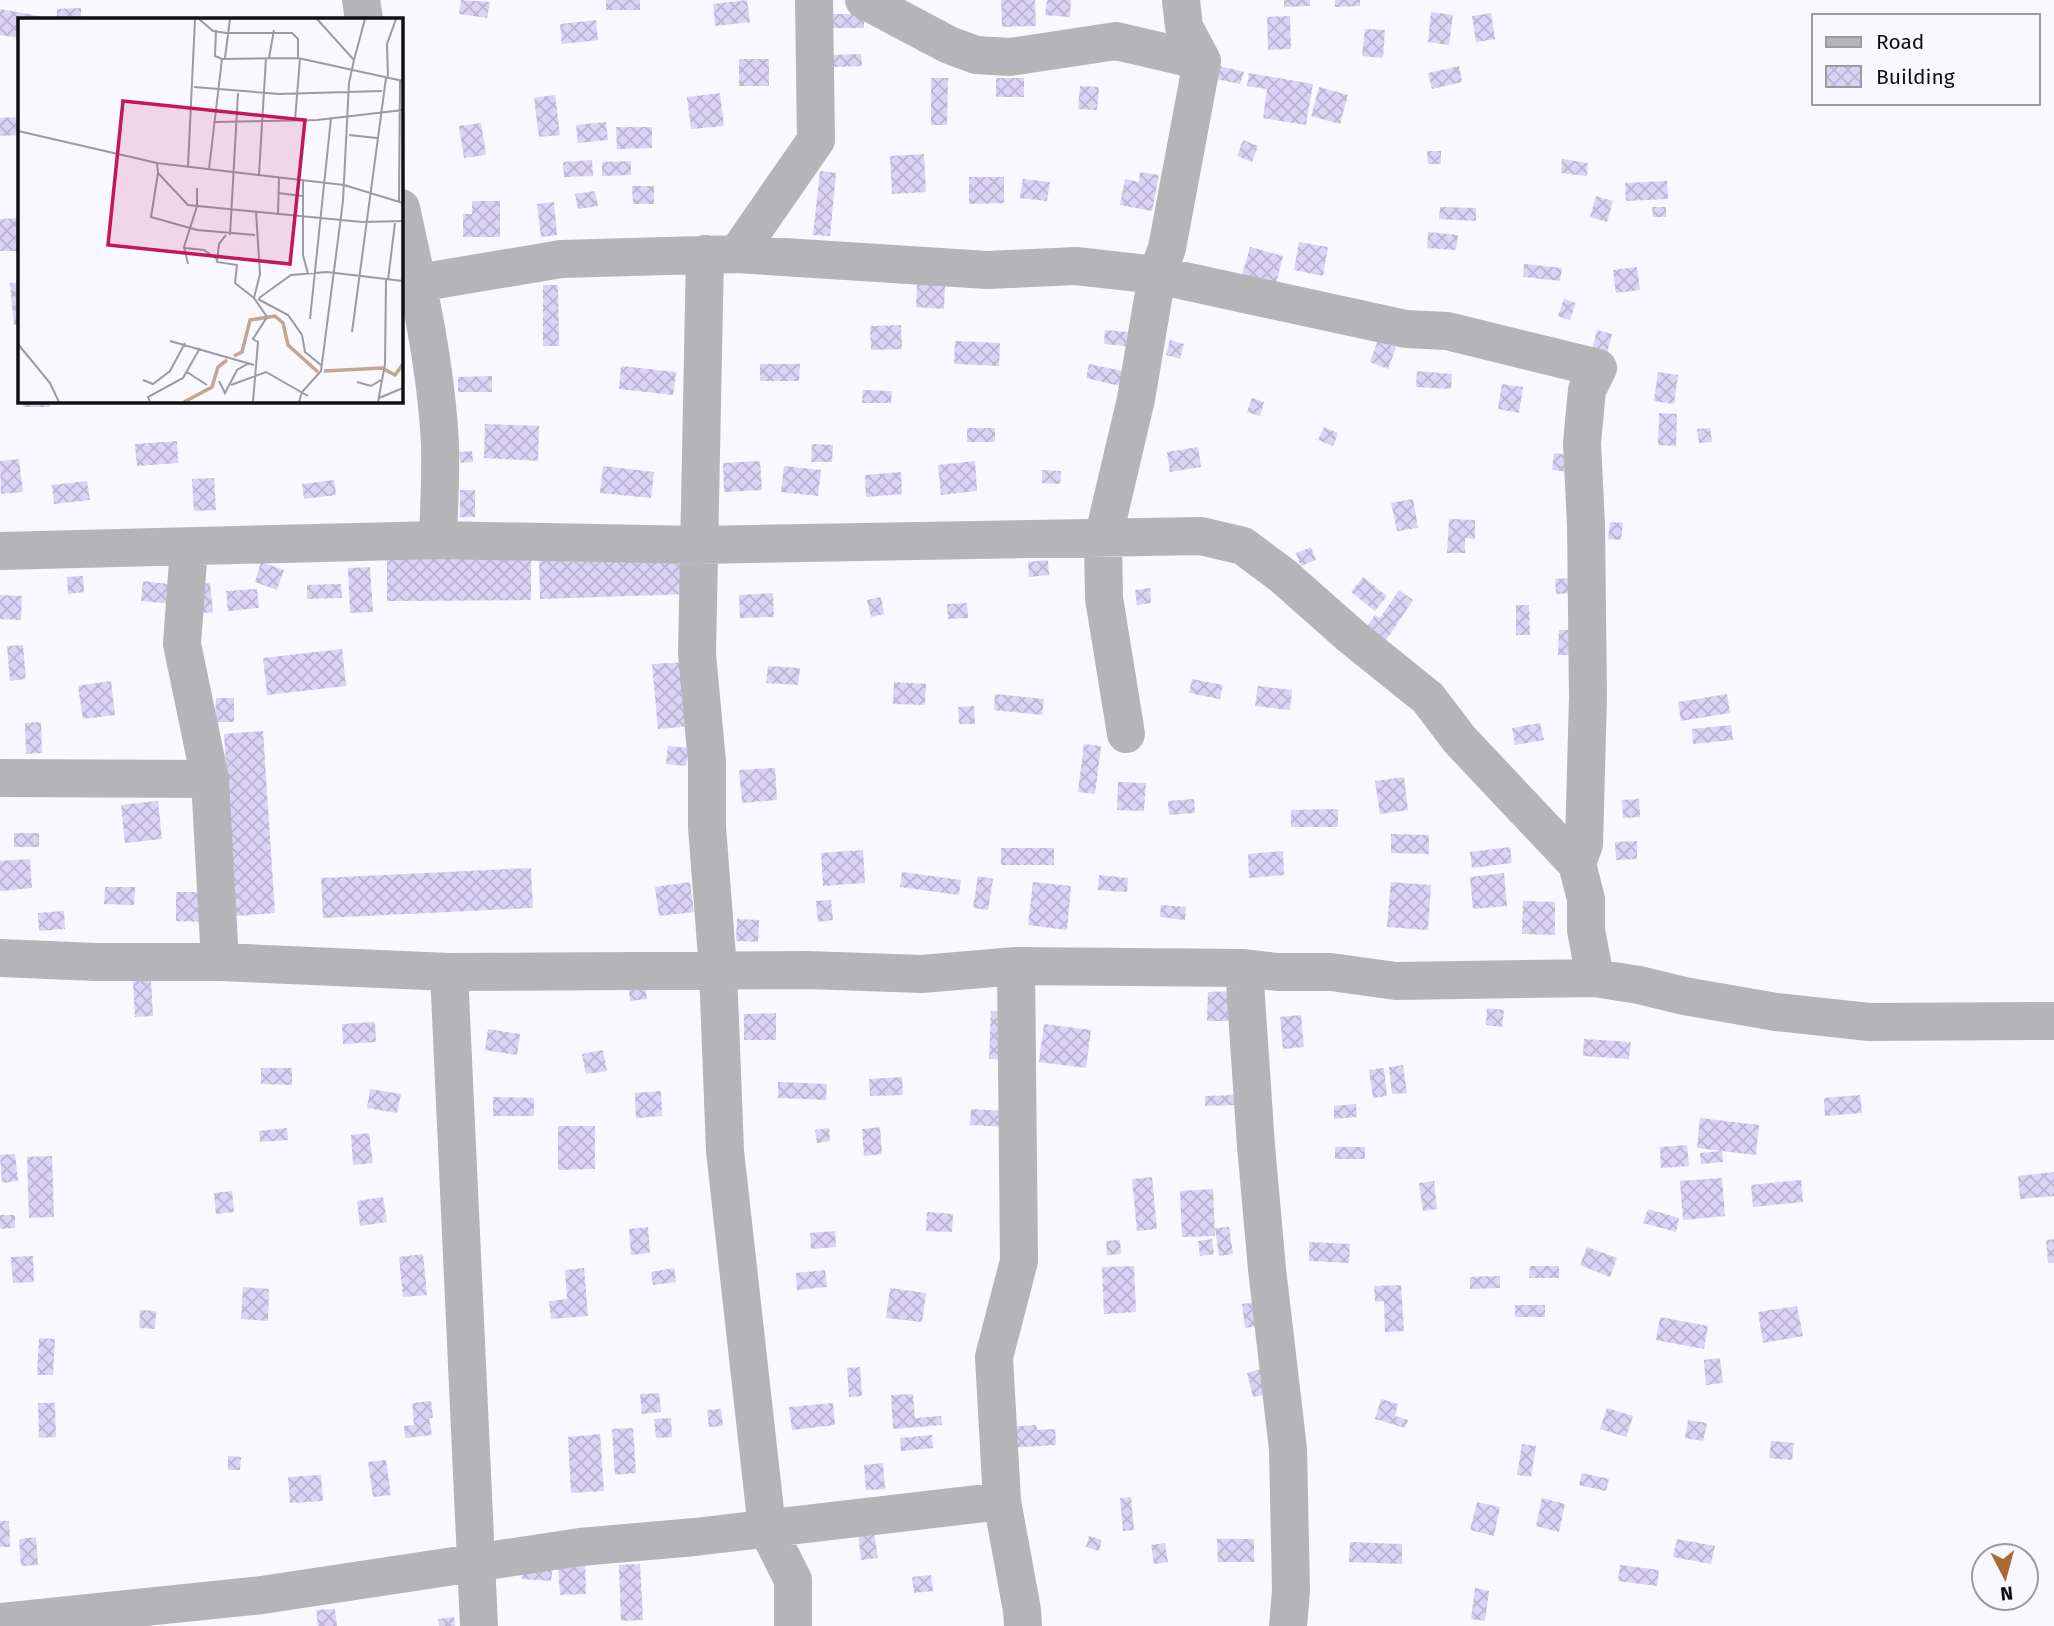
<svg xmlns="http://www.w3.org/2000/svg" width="2054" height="1626" font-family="'Fira Sans',sans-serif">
	<defs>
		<pattern id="building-cross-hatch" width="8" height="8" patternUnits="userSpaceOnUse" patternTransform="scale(1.75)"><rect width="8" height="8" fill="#dad3f5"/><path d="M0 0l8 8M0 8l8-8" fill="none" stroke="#bab4d1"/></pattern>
	</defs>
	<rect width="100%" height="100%" fill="#f9f7ff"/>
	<path fill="url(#building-cross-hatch)" d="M461,0L490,2L487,18L459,14Z
		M606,0H640V10H606Z
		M747,0L750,22L715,26L713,4Z
		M1001,0H1035L1036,26L1002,27Z
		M1047,0H1071L1070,17L1045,15Z
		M1284,0H1310V6L1284,7Z
		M1335,0H1360V6L1335,7Z
		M81,8V19H57V9Z
		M0,9L40,16L39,19H19V38L0,35Z
		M1431,12L1453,15L1449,45L1428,42Z
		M1491,13L1495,39L1476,42L1472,16Z
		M832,14H864V28H833Z
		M1290,16L1291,49L1268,50L1267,17Z
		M596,20L598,40L562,44L560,24Z
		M1365,29L1385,30L1383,58L1362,56Z
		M861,54L862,66L833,67V55Z
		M739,59H769V86H739Z
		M1211,64L1244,72L1240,84L1207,77Z
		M1459,66L1462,82L1432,89L1428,73Z
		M1249,73L1313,84L1306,125L1263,118L1267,89L1247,86Z
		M931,78H948L947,125H931Z
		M996,78H1024V97H996Z
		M1080,86L1099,87L1097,110L1078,109Z
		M1319,87L1348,95L1340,124L1311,116Z
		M720,93L724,126L691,129L687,97Z
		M555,95L560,135L539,137L534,98Z
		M18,117L19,135L0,136V118Z
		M606,122L608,140L578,143L576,125Z
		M481,123L486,155L464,158L459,126Z
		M616,127H652V148L617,149Z
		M1243,140L1258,146L1252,162L1237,156Z
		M1427,151H1441V164H1428Z
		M924,154L926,192L892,194L890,156Z
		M1562,159L1588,163L1587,176L1561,173Z
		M592,160L593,176L564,177L563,162Z
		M631,161V175L602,176V162Z
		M820,171L836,173L830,236L813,235Z
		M1140,172L1159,175L1152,211L1120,205L1125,179L1139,182Z
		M969,177H1004V203L969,204Z
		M1023,179L1050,182L1047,201L1020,198Z
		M1667,181L1668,199L1626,201L1625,183Z
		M632,186H654V204H633Z
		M595,191L598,206L578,209L575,194Z
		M1596,196L1613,201L1607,222L1590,217Z
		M472,201H500V237H463V214H472Z
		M554,202L557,235L541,237L537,204Z
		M1440,207L1476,208V221L1439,219Z
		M1652,207H1666V217H1653Z
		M19,218V251H0V219Z
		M1428,232L1458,235L1456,250L1427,248Z
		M1299,242L1328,247L1323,276L1294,270Z
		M1250,247L1283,256L1275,288L1241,279Z
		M1524,264L1562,268L1560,281L1523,277Z
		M1637,267L1640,290L1616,293L1613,270Z
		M10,283H19V324L14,325Z
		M917,283L945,284L944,309L916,307Z
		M543,285H558L559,346H543Z
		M1564,299L1576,303L1570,320L1558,316Z
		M901,325L902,349L871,350L870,326Z
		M1105,330L1128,332L1126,346L1104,344Z
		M1597,330L1612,334L1607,354L1592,350Z
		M1170,340L1184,344L1180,359L1166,355Z
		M1378,340L1396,347L1388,369L1370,362Z
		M955,341L1000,343L999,366L954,364Z
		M760,364H800L799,381H760Z
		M1089,364L1127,372L1124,387L1086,378Z
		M621,366L676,372L673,395L619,389Z
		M1417,371L1452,374L1451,389L1416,387Z
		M1658,372L1678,375L1674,404L1654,401Z
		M492,376V392H458V377Z
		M1502,384L1523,387L1519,413L1498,409Z
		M863,390L892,391L891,403H862Z
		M1252,398L1264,402L1260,416L1247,412Z
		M23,401H50V407H23Z
		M1659,413L1677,414L1676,446L1658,445Z
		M485,424L539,426L538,461L484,458Z
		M1324,427L1338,433L1333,446L1318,440Z
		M967,428H995V442H967Z
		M1710,428L1712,442L1699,443L1697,429Z
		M177,441L178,463L137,466L135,444Z
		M812,444L833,445L832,462H811Z
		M1198,447L1201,467L1170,472L1167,452Z
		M472,451L473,462L461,463L459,452Z
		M1554,453L1574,456L1572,472L1552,470Z
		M19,459L23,492L1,494L0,461Z
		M760,461L762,490L724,492L723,463Z
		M975,461L977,491L941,495L938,465Z
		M603,466L654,472L651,498L600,493Z
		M784,466L821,470L818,496L781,492Z
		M1042,470L1061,471L1060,484L1042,483Z
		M901,472L902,494L866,497L865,475Z
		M214,478L216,510L194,511L192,479Z
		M334,480L336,495L304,499L302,484Z
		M87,481L90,500L54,504L52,485Z
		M460,490H475V517H460Z
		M1413,499L1418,528L1397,531L1391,503Z
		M1449,519L1475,520V539L1465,538V553H1447Z
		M1610,522L1623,523L1621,540L1608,539Z
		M1311,547L1316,560L1301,566L1296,553Z
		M689,552L690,594L540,599L539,558Z
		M531,558V600L387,601V559Z
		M1048,560L1049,575L1029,577L1028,562Z
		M261,562L284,570L277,590L255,582Z
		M370,567L373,612L350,613L348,568Z
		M83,576L84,592L68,594L67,577Z
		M1363,577L1387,596L1375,611L1351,592Z
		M1570,578L1571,593L1556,594L1555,579Z
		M143,581L177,585L175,604L141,601Z
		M210,583L213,612L195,614L193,585Z
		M341,584L342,598L307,599V585Z
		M1150,588L1151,603L1137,605L1135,590Z
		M257,589L259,608L228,611L226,591Z
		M1399,590L1413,600L1385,642L1365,629L1375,615L1380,618Z
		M773,593L774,617L740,618L739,595Z
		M0,595L22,596L21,620L0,619Z
		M881,597L884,614L871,617L867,600Z
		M967,603L968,618L948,619L947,604Z
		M1516,605H1529L1530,635H1516Z
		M1559,630H1573V655H1558Z
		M23,645L26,679L10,681L7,646Z
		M342,649L346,686L267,695L263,658Z
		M688,662L693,726L658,729L652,664Z
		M768,666L800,668L798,685L766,683Z
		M1192,679L1223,685L1220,699L1189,693Z
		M111,681L115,715L83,719L78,686Z
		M894,682L926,684L925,705L893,704Z
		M1258,686L1292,690L1290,710L1255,706Z
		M995,694L1044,699L1042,715L994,710Z
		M1727,694L1730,713L1681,721L1678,702Z
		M216,698H234V722H215Z
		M974,706L975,724H959L958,707Z
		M41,722L42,753L26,754L25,723Z
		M1540,723L1544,740L1515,745L1512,728Z
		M1731,725L1733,740L1693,744L1692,729Z
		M263,731L275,913L236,916L224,734Z
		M1084,744L1101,746L1095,794L1078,792Z
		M668,746L688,748L686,766L666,764Z
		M775,768L777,800L742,803L739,770Z
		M1404,777L1408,810L1380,814L1375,781Z
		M1118,782L1146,783L1144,811L1117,810Z
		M1194,799L1195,813L1169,815L1168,801Z
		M1639,799L1640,817L1623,818L1622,800Z
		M158,801L162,839L125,843L121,805Z
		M1338,809V827H1291V810Z
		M14,833H39V847H14Z
		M1391,834L1429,835V854L1391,853Z
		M1637,841V859L1616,860L1615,842Z
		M1510,847L1512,863L1472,868L1470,852Z
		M1001,848H1054V865H1001Z
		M863,850L865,883L823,886L821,853Z
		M1283,851L1284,875L1249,878L1248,854Z
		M30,859L32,888L0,891V861Z
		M531,868L533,908L323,918L321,878Z
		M902,872L961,880L959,895L900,887Z
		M1504,873L1507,906L1473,909L1470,877Z
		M1099,875L1128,878L1127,892L1098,890Z
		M978,876L993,879L988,910L973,908Z
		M690,882L694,912L659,916L655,887Z
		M1033,882L1071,886L1067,930L1028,925Z
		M1391,882L1431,885L1428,930L1387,927Z
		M105,887H135L134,905L104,904Z
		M176,892H207V922L176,921Z
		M831,900L833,920L818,922L816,901Z
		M1523,901L1555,902V935L1522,934Z
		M1161,905L1186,907L1185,920L1160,917Z
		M64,911L65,929L39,931L38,913Z
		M737,919L759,920L758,942L736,941Z
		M151,980L153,1016L135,1017L133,981Z
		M645,988L647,999L630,1001L629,990Z
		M1238,991V1021H1207L1208,992Z
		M1487,1008L1504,1010L1502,1027L1486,1025Z
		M991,1011L1014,1012L1012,1060L989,1059Z
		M776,1013V1040H744V1014Z
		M1301,1015L1304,1047L1283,1049L1280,1017Z
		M375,1022L376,1042L343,1044L342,1024Z
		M1044,1024L1091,1030L1086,1068L1039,1062Z
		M488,1029L520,1034L517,1055L485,1050Z
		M1584,1039L1631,1042L1629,1059L1583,1056Z
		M603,1050L607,1071L586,1074L582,1054Z
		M1403,1065L1407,1093L1392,1094L1389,1067Z
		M261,1068H292V1085L261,1084Z
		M1384,1068L1387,1096L1373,1098L1369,1070Z
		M902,1077L903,1095L870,1096L869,1079Z
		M778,1082L827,1084L826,1100L778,1098Z
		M370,1089L401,1094L397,1113L367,1108Z
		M661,1091L662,1116L636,1118L635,1093Z
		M1234,1095V1105L1205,1106V1096Z
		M1860,1095L1862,1113L1825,1116L1824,1098Z
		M493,1097L534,1098V1116H493Z
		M1356,1104L1357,1117L1334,1119V1106Z
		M971,1109L1007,1111L1006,1127L970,1125Z
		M1700,1118L1759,1125L1756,1155L1697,1148Z
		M558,1126H595V1169L558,1170Z
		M880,1127L882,1154L864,1156L862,1129Z
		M287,1128L288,1140L260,1142L259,1131Z
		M829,1128L830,1141L817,1143L815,1130Z
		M369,1133L373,1163L353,1165L351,1135Z
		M1687,1145L1689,1166L1661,1168L1660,1147Z
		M1335,1147H1365V1159H1335Z
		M1722,1151L1723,1162L1701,1164L1700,1153Z
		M15,1154L18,1181L2,1183L0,1155Z
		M52,1156L54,1217L29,1218L27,1157Z
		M2054,1172V1196L2020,1199L2018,1176Z
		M1152,1177L1157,1229L1137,1231L1132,1179Z
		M1722,1178L1725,1216L1683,1220L1680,1181Z
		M1801,1180L1803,1202L1753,1207L1751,1185Z
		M1434,1181L1437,1209L1423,1211L1419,1183Z
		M1213,1189L1215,1236L1182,1237L1180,1191Z
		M232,1191L234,1212L216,1214L214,1193Z
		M383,1197L387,1222L360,1226L357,1201Z
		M1648,1209L1679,1218L1676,1232L1643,1223Z
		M927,1212L953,1214L952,1232L926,1231Z
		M0,1215H15V1228L0,1229Z
		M648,1227L650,1253L631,1255L629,1229Z
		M1229,1227L1233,1254L1219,1256L1215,1228Z
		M835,1231L836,1247L811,1249L810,1233Z
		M1212,1239L1214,1254L1200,1256L1198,1241Z
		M2054,1239V1263H2048L2046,1240Z
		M1120,1240L1121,1254L1107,1255L1106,1241Z
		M1309,1242L1350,1244L1349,1263L1309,1261Z
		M1587,1247L1617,1258L1610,1277L1580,1265Z
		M423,1254L427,1295L403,1297L399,1257Z
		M33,1256L34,1282L13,1283L11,1257Z
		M1134,1266L1136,1312L1104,1314L1102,1267Z
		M1530,1266H1559V1278H1529Z
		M584,1268L588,1316L551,1319L549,1301L567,1299L565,1270Z
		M674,1268L676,1282L653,1285L651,1272Z
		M825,1270L827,1287L797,1290L796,1273Z
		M1500,1276V1288L1470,1289V1277Z
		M1401,1285L1404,1331L1385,1332L1384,1301L1375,1302L1374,1286Z
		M243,1287L269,1289L268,1321L241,1319Z
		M890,1288L926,1293L922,1322L886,1318Z
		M1256,1302L1259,1326L1245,1328L1242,1304Z
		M1515,1305H1545V1317H1515Z
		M1797,1306L1803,1336L1763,1343L1758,1312Z
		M140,1310L156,1311L155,1329L139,1328Z
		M1660,1317L1708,1326L1704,1349L1656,1340Z
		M39,1338L55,1339L53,1375H37Z
		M1720,1358L1723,1383L1706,1385L1704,1360Z
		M860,1367L862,1396L849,1397L847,1368Z
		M1261,1369L1268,1394L1253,1397L1247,1373Z
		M659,1393L661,1412L642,1414L640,1394Z
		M913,1394L915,1418L941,1416L942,1425L893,1429L891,1395Z
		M1381,1399L1398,1404L1395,1416L1408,1420L1405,1428L1375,1419Z
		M431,1401L433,1418H429L432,1435L405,1438L404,1426L414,1425L412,1403Z
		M38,1403H55L56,1437L39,1438Z
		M833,1403L835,1425L792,1430L789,1407Z
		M1607,1408L1633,1416L1626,1437L1600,1429Z
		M721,1409L723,1426L709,1427L707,1410Z
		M671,1418L672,1437L656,1438L654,1419Z
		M1688,1420L1707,1423L1703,1441L1685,1438Z
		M1036,1425L1037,1430L1055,1429L1056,1445L1009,1448L1008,1427Z
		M633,1428L636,1473L615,1475L612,1429Z
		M600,1434L604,1491L571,1493L568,1437Z
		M932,1435L933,1448L901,1451L900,1438Z
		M1771,1441L1794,1443L1792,1460L1769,1458Z
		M1522,1444L1536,1446L1531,1477L1517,1475Z
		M228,1456L241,1457L240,1470H228Z
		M386,1460L391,1495L373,1497L368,1462Z
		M883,1463L885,1489L866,1490L864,1465Z
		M1582,1473L1609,1479L1606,1491L1579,1485Z
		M321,1475L323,1501L290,1503L288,1477Z
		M1131,1497L1134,1530L1123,1531L1120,1498Z
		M1542,1498L1565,1504L1559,1532L1536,1526Z
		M1477,1502L1500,1507L1494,1536L1470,1530Z
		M0,1521H9L10,1547H0Z
		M874,1531L878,1558L861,1560L858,1533Z
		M1089,1536L1102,1540L1099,1551L1086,1547Z
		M36,1537L38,1565L21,1566L19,1539Z
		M1217,1539H1254V1562H1218Z
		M1677,1539L1715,1546L1711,1564L1673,1557Z
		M1350,1542L1402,1544V1564L1349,1562Z
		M1165,1543L1168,1562L1154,1564L1151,1545Z
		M523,1563L553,1564L551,1581L522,1579Z
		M585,1563L586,1594L560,1595L558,1564Z
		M640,1564L643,1620L621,1621L619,1565Z
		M1620,1565L1659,1570L1657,1586L1618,1581Z
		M931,1575L933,1591L914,1593L912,1577Z
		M1475,1588L1489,1591L1485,1621L1471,1619Z
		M335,1609L337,1626H318L316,1610Z
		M454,1617L455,1626H439L438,1619Z"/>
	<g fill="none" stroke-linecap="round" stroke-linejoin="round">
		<path stroke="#b5b4b8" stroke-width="38" d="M361,0L364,19
			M864,0L949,45L976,55L1010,57L1116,41L1202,61
			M401,208C418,285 436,364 440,444C441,476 439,509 438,540
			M705,254L697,654L707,762V827L718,970L725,1151L767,1528L793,1580V1626
			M737,254L816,140L814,0
			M418,283L561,259L737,254L987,270L1076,266L1157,275L1406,329L1447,331L1598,368L1587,390L1582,443L1586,524L1588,697L1584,844L1577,864
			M189,547L182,644L210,779L220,962
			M0,551L438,540L698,545L1201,536L1243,546L1282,575L1351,636L1428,698L1460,740L1577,864L1586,899V930L1595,978
			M1126,734L1104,598L1103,539L1136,399L1157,275L1167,248L1202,61L1184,27L1181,0
			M0,778L210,779
			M0,958L96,962H220L449,972L807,970L922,974L1016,966L1244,968L1277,972H1331L1396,981L1595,978L1639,985L1684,996L1776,1012L1869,1022L2054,1021
			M1016,966L1019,1261L994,1357L1002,1501L1022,1610L1023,1626
			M1244,968L1256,1146L1267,1269L1288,1449L1291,1591L1288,1626
			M449,972L479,1626
			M0,1622L262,1595L580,1547L695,1537L1002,1501"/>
	</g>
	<g transform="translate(18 18)">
		<rect width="385" height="385" fill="#f9f7ff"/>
		<path fill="none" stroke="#c2a68e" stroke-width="3.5" d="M216,338L224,334L232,302L257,298L265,305L270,327L300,354M306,353L364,350L377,357L385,346M166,384L194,369L200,349L209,342"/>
		<path fill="none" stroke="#9c9ba0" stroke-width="2" d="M181,1L195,13L208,15H274L280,21V40M198,12L197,38L204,41L280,40L385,63M207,40L212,1M251,40L256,12M336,42L347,1M370,60L369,26L378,1M176,69L261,76L364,73M277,102L282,41M197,104L299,102L385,92M0,113L139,145L326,167L385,185M331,117L359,120M139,145L140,155L170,187L344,204L385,203M170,149L177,1M191,151L204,41M140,155L133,199L179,212L237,217M241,156L248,40M285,162V237L290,256M260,175L284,178M381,184L382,63M260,196L261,159M208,217L201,226L199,244L219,247L217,265L236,280M212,217L220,75M167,230L186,232L199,241M170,246L166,229L179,188V170M370,262L377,205M241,280L273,257L309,254L385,263M240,281L270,297L284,317L287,334L303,347M292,301L313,100M334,314L368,60M152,323L236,347M0,326L32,365L41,384M169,354L189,367M125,362L135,366L152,353L167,325M201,363L207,375L219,352L231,345M339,364L353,368L363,362M213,367L248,354L290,378M361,380L385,370M132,384L130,379L165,360L182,330M235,384L240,324L235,321L249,299L236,280L242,256L238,194M281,384L284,374L303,353L325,183L331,65L336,42L299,1M360,384L367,346L368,262"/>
		<path fill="#c2185b" fill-opacity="0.15" stroke="#c2185b" stroke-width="3.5" d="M105,83L287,102L272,246L90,227Z"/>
		<rect width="385" height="385" fill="none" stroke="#101012" stroke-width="3.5"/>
	</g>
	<rect x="1812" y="14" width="228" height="91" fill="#f9f7ff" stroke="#9c9ba0" stroke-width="2"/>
	<rect x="1826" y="37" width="35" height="10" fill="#b5b4b8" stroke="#9c9ba0" stroke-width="2"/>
	<text x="1876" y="49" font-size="21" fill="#101012">Road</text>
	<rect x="1826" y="66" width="35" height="21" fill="url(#building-cross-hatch)" stroke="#9c9ba0" stroke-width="2"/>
	<text x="1876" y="84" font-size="21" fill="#101012">Building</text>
	<g transform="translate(2005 1577) rotate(174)"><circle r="33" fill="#f9f7ff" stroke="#9c9ba0" stroke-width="2"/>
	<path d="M0-5L12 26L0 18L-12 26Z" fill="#aa6b31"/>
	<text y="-10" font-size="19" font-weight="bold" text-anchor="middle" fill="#101012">N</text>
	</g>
</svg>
